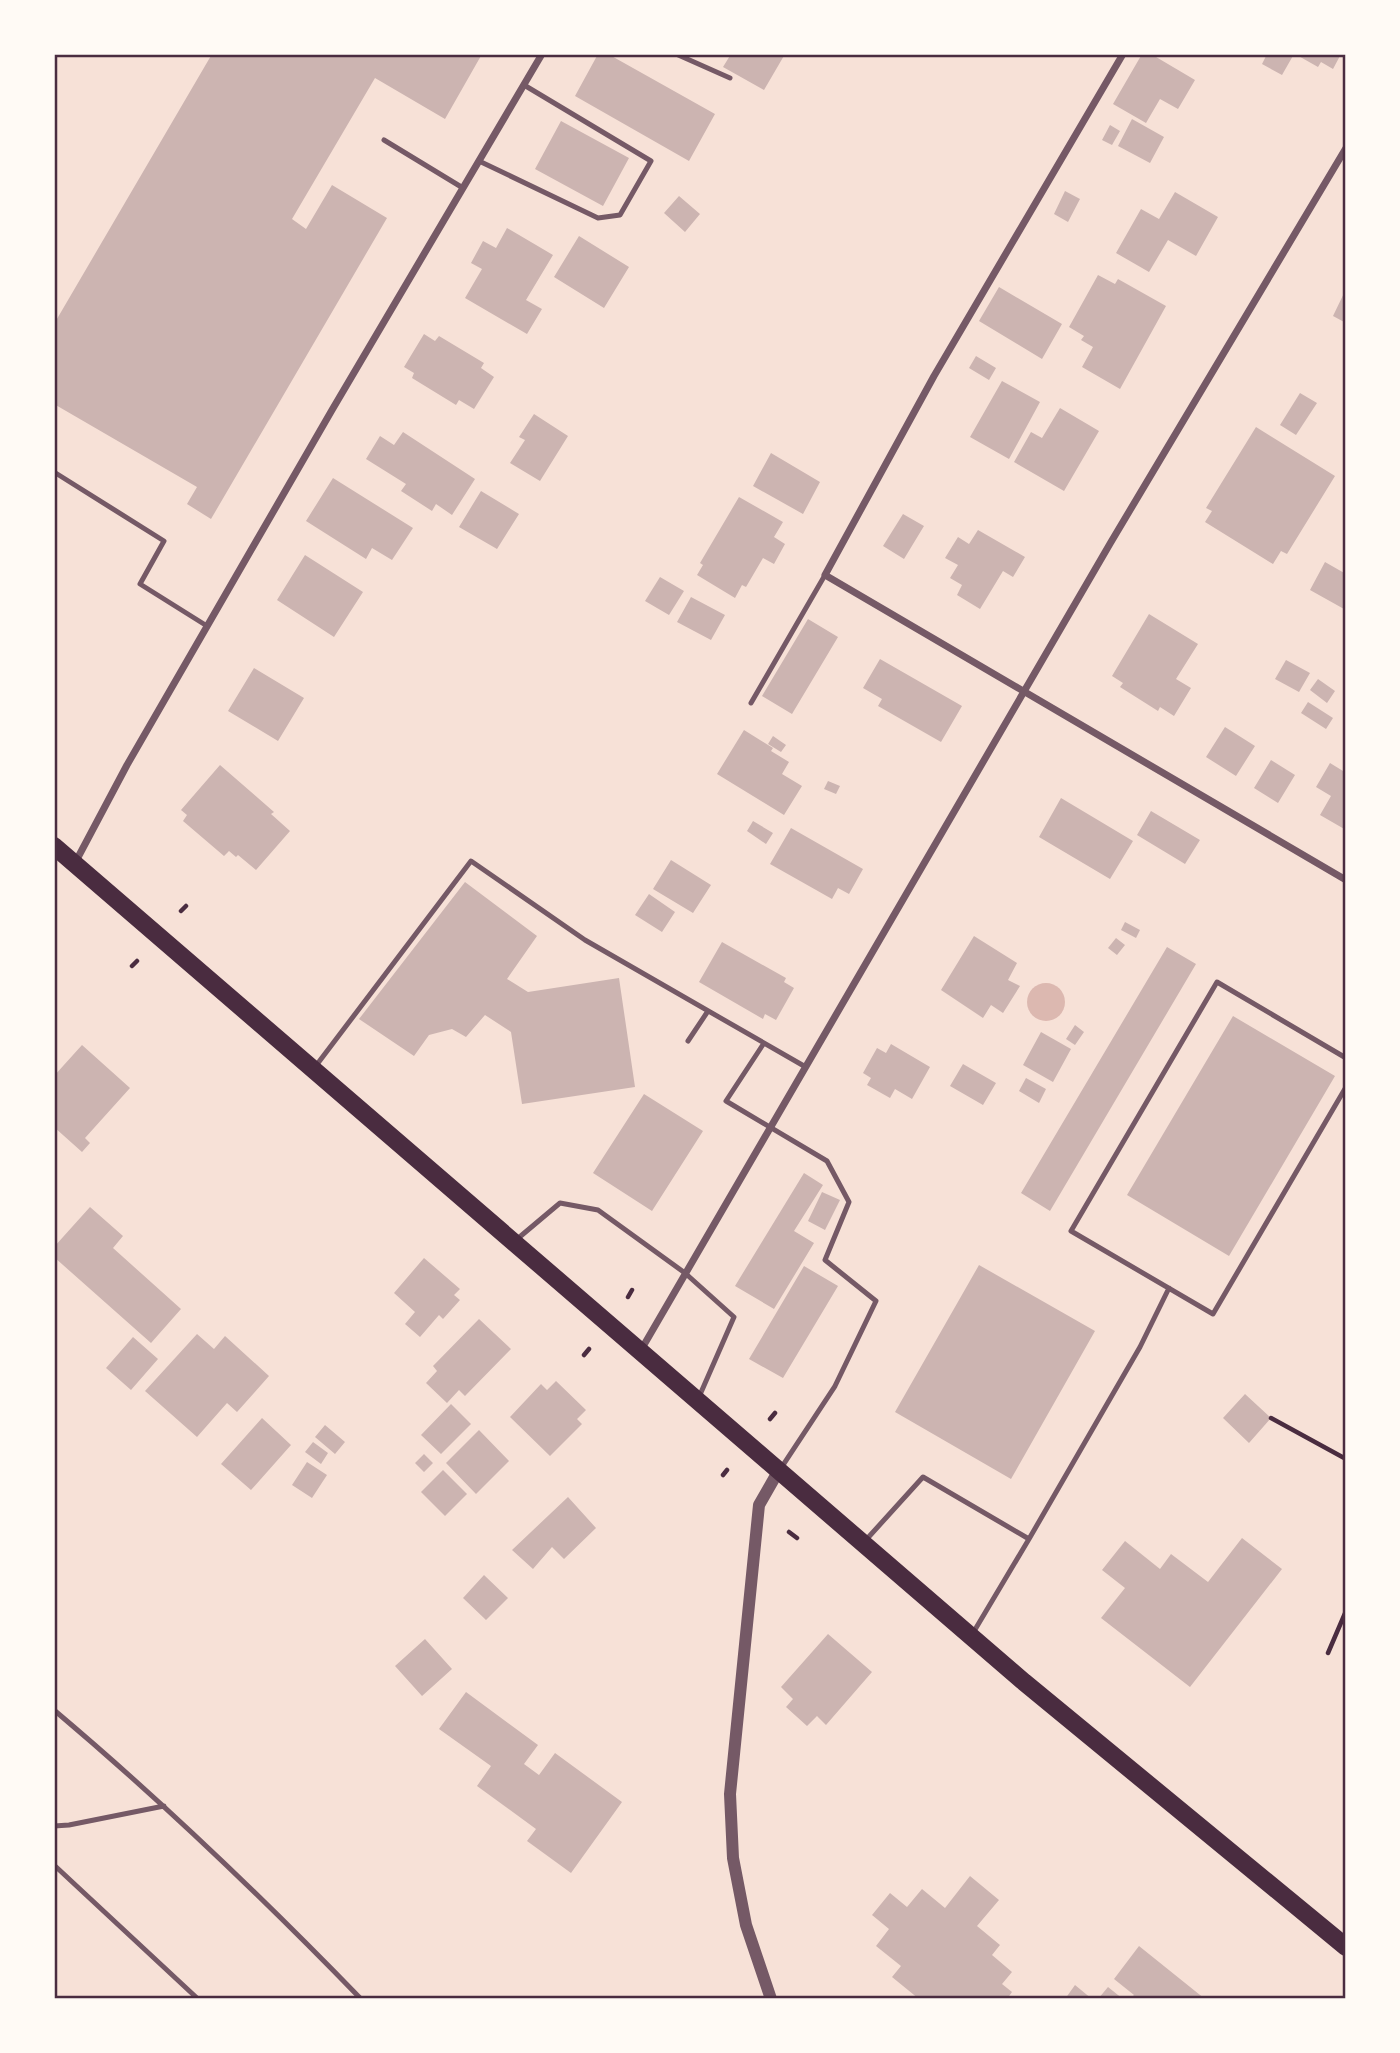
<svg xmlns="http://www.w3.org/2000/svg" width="1400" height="2053" font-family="'Fira Sans Condensed',sans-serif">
	<rect width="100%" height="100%" fill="#f7e1d7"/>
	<path fill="#dcb8b0" d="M1027 1002a19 19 0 1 1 38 0a19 19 0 1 1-38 0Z"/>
	<path fill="#ccb4b1" d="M212,54H482L445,119L375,78L292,219L306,229L332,185L387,218L211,519L187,504L197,487L54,404V324Z
		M598,54H608L715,114L689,161L575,96Z
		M731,54H785L764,90L723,67Z
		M1142,54H1151L1195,80L1178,109L1160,99L1146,123L1113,104Z
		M1267,54H1294L1282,75L1262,64Z
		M1295,54H1341L1333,69L1321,62L1318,67Z
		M1132,119L1164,137L1150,163L1118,146Z
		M561,121L629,158L603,206L535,169Z
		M1110,125L1120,131L1112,145L1102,140Z
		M1065,191L1080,199L1068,222L1054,214Z
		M1175,192L1218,217L1196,256L1168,240L1149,272L1116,253L1141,209L1159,219Z
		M679,196L700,214L685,232L664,213Z
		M507,228L553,255L526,300L542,309L527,334L465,298L482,269L471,263L483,241L496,248Z
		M579,236L629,267L604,308L554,277Z
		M1098,275L1115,284L1118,279L1166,306L1120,389L1082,367L1093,347L1081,340L1084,336L1069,327Z
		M999,287L1062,324L1042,359L979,321Z
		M1346,289V323L1333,316Z
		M424,334L435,341L439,336L484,363L481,368L494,377L474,409L459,400L456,405L412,378L414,373L404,367Z
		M976,356L996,368L989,380L969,368Z
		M1002,381L1040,402L1009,459L970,437Z
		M1300,393L1317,403L1296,435L1280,425Z
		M1060,408L1099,431L1064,491L1014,462L1031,432L1042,438Z
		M534,414L568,436L540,481L510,463L525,440L519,437Z
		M1256,427L1335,476L1287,554L1281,551L1273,564L1205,522L1212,511L1206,508Z
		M403,432L475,479L452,515L436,504L432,511L401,491L406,484L366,459L380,436L394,445Z
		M771,453L820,482L803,514L753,486Z
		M333,478L413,528L392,560L372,548L366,559L306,521Z
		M481,491L519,514L497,549L459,527Z
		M739,497L783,522L774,537L785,544L774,564L763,558L746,587L742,585L735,598L697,575L703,565L700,563Z
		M903,514L924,526L904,559L883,546Z
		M978,530L1025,557L1013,577L1003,571L980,609L957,595L962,585L950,578L958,565L945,558L958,537L969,544Z
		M305,555L363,592L334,637L277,600Z
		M1325,562L1346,574L1344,609L1310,590Z
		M660,577L684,591L669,615L645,601Z
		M691,597L725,615L711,640L677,622Z
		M1149,614L1198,644L1176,679L1191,688L1174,716L1160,707L1158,711L1120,687L1123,683L1112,676Z
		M808,619L838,637L792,714L762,696Z
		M880,659L962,706L941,742L878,706L882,699L863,688Z
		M1286,660L1310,673L1299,692L1275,679Z
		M254,668L304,698L278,741L228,711Z
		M1318,679L1335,691L1327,703L1310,690Z
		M1308,702L1333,718L1326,729L1301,713Z
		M1225,727L1255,746L1236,776L1206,757Z
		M744,730L773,748L771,751L789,762L782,774L802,786L784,815L717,774Z
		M773,736L786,745L781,752L768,744Z
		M1271,760L1295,775L1278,803L1254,788Z
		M1330,763L1343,771L1346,766V830L1320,815L1331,796L1316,787Z
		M220,765L274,812L271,814L290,831L256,870L238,855L236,857L229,851L224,856L183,821L187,815L181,810Z
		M828,781L840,786L836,794L824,789Z
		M1061,798L1133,841L1110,879L1039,837Z
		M1151,811L1200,840L1185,864L1137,835Z
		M753,821L773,833L766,844L747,831Z
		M791,828L863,869L849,894L838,888L832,899L770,864Z
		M671,860L711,885L693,913L653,889Z
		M465,882L537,936L507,979L528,992L619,978L635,1087L522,1104L511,1032L485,1015L466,1037L452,1029L429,1035L414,1056L359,1019Z
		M649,894L675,912L662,932L635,915Z
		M1125,922L1140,930L1136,938L1121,930Z
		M974,936L1017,963L1008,980L1020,986L1003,1013L991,1005L983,1018L941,990Z
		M1116,938L1125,945L1117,955L1108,948Z
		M722,942L786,978L784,982L794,988L776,1020L765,1014L763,1019L699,982Z
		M1167,947L1196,964L1050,1211L1021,1193Z
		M1233,1016L1335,1076L1229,1256L1127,1195Z
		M1075,1025L1084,1032L1075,1045L1066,1039Z
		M1041,1032L1071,1049L1053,1082L1023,1065Z
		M891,1044L930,1067L912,1099L895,1089L890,1098L867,1085L871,1078L863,1073L877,1048L886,1053Z
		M82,1045L130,1088L85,1138L90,1143L82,1152L54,1127V1076Z
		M963,1064L996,1083L983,1105L950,1086Z
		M1026,1078L1046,1089L1039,1103L1019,1091Z
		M644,1094L703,1131L652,1211L593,1173Z
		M804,1173L823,1185L794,1231L814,1243L774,1309L735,1286Z
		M822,1192L840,1200L825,1230L808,1221Z
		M90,1207L123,1236L113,1248L181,1309L151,1343L54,1257V1247Z
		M424,1258L460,1289L454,1295L460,1300L443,1319L439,1315L420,1337L405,1324L415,1312L394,1293Z
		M979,1265L1095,1331L1011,1479L895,1412Z
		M804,1266L838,1286L783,1378L749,1359Z
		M479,1319L511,1349L465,1396L459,1390L447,1403L426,1383L437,1371L433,1366Z
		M197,1334L214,1349L225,1336L269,1376L237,1412L227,1403L197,1437L145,1391Z
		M133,1337L158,1359L131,1390L106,1368Z
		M556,1381L586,1410L577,1419L582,1424L550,1456L510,1417L541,1384L547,1390Z
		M1245,1394L1271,1418L1249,1443L1223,1418Z
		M451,1404L471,1424L441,1454L421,1435Z
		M262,1418L291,1445L251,1490L221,1464Z
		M325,1425L345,1442L335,1454L315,1437Z
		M479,1430L509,1461L476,1494L446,1463Z
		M313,1442L328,1453L321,1464L305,1452Z
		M424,1454L433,1463L424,1472L415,1463Z
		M307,1462L327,1475L312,1498L292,1485Z
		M443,1470L467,1494L445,1516L421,1492Z
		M568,1497L596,1528L564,1559L552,1547L533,1569L512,1550Z
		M1242,1538L1282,1569L1190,1687L1101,1618L1125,1588L1102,1570L1125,1541L1160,1569L1171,1554L1208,1582Z
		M484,1575L508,1598L486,1620L463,1598Z
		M828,1634L872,1672L826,1725L817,1716L807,1726L786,1707L793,1699L781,1687Z
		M425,1639L452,1669L422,1696L395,1666Z
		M466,1692L538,1745L524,1764L539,1775L555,1753L622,1802L571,1873L527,1841L536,1829L477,1786L491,1766L439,1729Z
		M970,1876L999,1900L977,1926L1000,1945L992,1955L1012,1972L1002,1984L1012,1992L1007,1999H919L892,1977L901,1966L876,1946L889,1929L872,1915L890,1893L907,1907L922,1889L945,1908Z
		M1139,1946L1205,1999H1130L1134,1995L1114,1979Z
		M1075,1985L1092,1999H1065Z
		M1108,1987L1123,1999H1098Z"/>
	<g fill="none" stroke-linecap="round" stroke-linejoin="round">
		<path stroke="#4a2c40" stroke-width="4.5" d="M181,911L186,906
			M132,966L137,961
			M628,1297L632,1290
			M584,1355L589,1349
			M1271,1418L1346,1459
			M770,1419L775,1413
			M723,1475L727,1470
			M789,1532L797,1538
			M1328,1653L1346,1611"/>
		<path stroke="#755966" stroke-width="5" d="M676,54L730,78
			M384,140L463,188
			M479,161L598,218L620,215L651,161L524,85
			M54,472L164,541L140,584L207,626
			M751,703L825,575
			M688,1041L708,1011
			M764,1043L726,1101L827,1161L849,1202L825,1260L876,1301L835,1386L781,1468
			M1346,1058L1217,982L1071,1231L1213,1314L1346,1087
			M315,1067L471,861L585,940L804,1066
			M516,1240L560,1203L598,1210L685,1273L734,1317L699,1397
			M1029,1539L1140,1347L1169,1288
			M865,1541L923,1477L1029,1539L973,1633
			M54,1710C162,1801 263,1898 361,1999
			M54,1826L69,1825L164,1806
			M54,1865L198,1999"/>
		<path stroke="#755966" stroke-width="7" d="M1123,54L934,376L825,575L1346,880
			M75,863L127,765L332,410L542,54
			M641,1350L1111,542L1346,148"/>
		<path stroke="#755966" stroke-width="12" d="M771,1999L746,1925L733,1858L730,1794L759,1505L779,1470"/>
		<path stroke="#4a2c40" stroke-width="18" d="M54,846L1024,1682L1346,1947"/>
	</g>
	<rect width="1400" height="2053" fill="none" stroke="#fffaf5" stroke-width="112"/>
	<rect x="56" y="56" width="1288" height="1941" fill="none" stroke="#4a2c40" stroke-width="2.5"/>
</svg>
